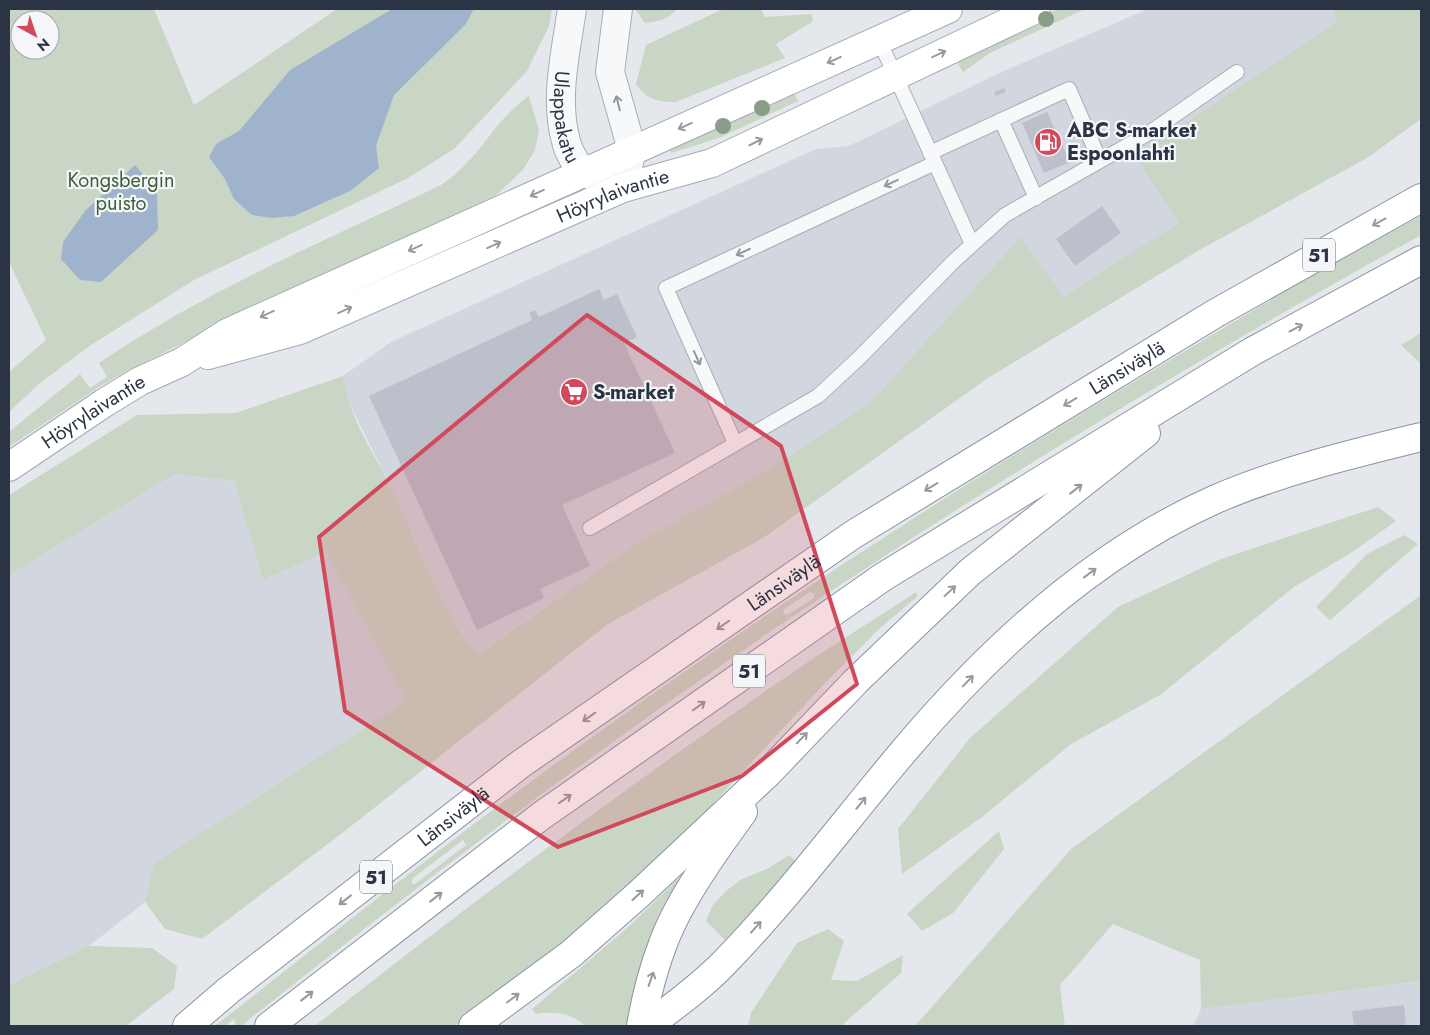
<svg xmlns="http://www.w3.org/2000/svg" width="1430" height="1035" font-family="Jost,sans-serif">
	<rect width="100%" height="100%" fill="#e4e7ec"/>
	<path fill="#d2d6de" d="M1148,9H1331L1337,22L1137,156L1178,223L1063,298L1021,238L870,403L769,469L638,542L476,655L444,605L395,495L346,397L343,376L391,342L816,149L849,146L997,74Z
		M175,474L234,481L263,580L326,552L406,701L155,864L145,902L89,946L9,985V575Z
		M1421,981V1026H1193L1201,1009Z"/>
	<path fill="#c9d6c5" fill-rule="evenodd" d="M9,9H154L194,105L337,9H552L549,26L527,71L454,149L406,179L194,280L88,347L39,384L9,412V372L46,340L9,262ZM20,20H50V50H20Z
		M635,9H677C669,19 658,22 645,23Z
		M723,9H761L765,17L811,14L813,18L812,22L776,44L785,58L676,102C658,102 647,100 636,84L646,45Z
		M1058,9H1085L990,53L963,72L958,64L971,51Z
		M1331,9H1421V119L1367,158L1203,248L988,378L763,538L608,624L341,834L202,939L165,929L145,902L154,864L406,701L326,552L263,580L234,481L175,474L9,575V495L137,415L236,413L343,376C348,418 377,457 395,495C420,549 440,607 477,655L638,542L769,469L870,403L1021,237L1063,297L1178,223L1136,156L1337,22Z
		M792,89L798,101L719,138L671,153L667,144Z
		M529,96L539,130L535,150L523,170L495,196L452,221L207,331L131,369L102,385L9,447V432L80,374L90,388L107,377L99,363C206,290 325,241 441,185C480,160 494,119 529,96Z
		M1421,216V235C1204,355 992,483 786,621C598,748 418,885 241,1026H233L236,1024L234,1019L225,1026H215C341,927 467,826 598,733C774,606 956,488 1142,377C1234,322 1326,265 1421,216ZM810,592L814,593V598L787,615L784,614L783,610ZM463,840L466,845L415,884L411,883L413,878Z
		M1421,333V364L1401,345Z
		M1378,507L1396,521L1351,553L1294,587L1160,695L1071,744L982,817L902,874L898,829L970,738L1118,607L1221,559Z
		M1404,535L1418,544L1330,620L1316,607L1367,554Z
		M916,592L918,596L879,629L827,681L684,835L596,918L496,996L454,1026H315C473,901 633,782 799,668C837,642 877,618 916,592Z
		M1421,595V985L1420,981L1201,1009L1200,960L1113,924L1060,985L1065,1026H915L1071,849Z
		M999,831L1004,849L953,913L922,931L907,914Z
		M789,855L797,862L760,905L725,940L706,921L713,905L726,891L742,879L767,869Z
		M678,879L680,881L628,1026H585C572,1013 554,1011 536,1014L532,1009L625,930Z
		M828,929L844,941L831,980L857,981L903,955L901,973L841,1026H748L751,1013L797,943Z
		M89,946L152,948L177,966L174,989L126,1026H9V985Z"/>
	<path fill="#9fb4cc" d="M392,9H474L465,25L394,95L376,146L379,168L350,191L294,216L272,218L252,215L234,199L225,179L209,157L216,144L239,131L290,70Z
		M135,165L157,192L158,230L101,282L80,280L61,259L63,242L85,211Z"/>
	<path fill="#bbc0ca" d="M1004,88L1006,92L996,96L994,92Z
		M1047,112L1070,162L1044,173L1022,123Z
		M1102,206L1121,233L1075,266L1056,239Z
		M599,289L604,300L617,294L637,337L624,343L675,453L562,505L590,566L540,589L544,598L477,630L369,396L532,320L529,313L535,310L539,317Z
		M1404,1005L1406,1026H1354L1352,1011Z"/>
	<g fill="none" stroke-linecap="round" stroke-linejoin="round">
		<g stroke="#a9aeb7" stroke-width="16">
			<path id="service" d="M879,40L972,244
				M1001,120L1036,198
				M930,153L1069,89L1100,161
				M735,443L666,288L935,163
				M590,528L818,396L859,358L954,261L1005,215L1149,133L1237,72"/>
		</g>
		<g stroke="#a9aeb7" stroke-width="30">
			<g id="tertiary">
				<path id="s1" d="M572,9C566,51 554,99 566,141C568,152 576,163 582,172L623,188L632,150L610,72L618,9"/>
			</g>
		</g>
		<g stroke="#a3abb8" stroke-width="30">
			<g id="primary">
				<path id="s2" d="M208,355L300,330L623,188L712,163L1036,9"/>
				<path id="s3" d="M9,467L104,403L140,381L182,362L227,333L948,9"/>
			</g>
		</g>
		<g stroke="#8b94a3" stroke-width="30">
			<g id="motorway">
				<path id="s4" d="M187,1026L229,990L522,763L854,534L1216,313L1421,198"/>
				<path d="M269,1026L541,816L883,577L1253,351L1421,260"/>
				<path d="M473,1026L571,954L639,894L768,773L856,681L970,572L1146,433"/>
				<path d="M641,1026C646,997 653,969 664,941C680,899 716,849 743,812"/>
				<path d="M648,1026C674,1006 702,986 725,962C789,896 844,822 903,752C989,650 1092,554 1216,499C1281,471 1352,454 1421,437"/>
			</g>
		</g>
		<use href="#service" stroke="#f7f8fa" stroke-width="14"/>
		<use href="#tertiary" stroke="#f7f8fa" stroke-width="28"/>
		<use href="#primary" stroke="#fff" stroke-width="28"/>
		<use href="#motorway" stroke="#fff" stroke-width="28"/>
	</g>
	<g fill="#899d89">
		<circle cx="1046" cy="19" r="8"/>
		<circle cx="762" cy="108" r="8"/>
		<circle cx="723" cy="126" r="8"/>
	</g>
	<defs><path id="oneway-shaft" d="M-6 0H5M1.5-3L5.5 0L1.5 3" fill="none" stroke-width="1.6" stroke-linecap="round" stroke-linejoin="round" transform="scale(1.25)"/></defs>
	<g stroke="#959aa2">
		<use href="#oneway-shaft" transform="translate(939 54) rotate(-25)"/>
		<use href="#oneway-shaft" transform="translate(834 60) rotate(156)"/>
		<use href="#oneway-shaft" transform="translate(685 126) rotate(156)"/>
		<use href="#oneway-shaft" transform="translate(756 142) rotate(-26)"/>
		<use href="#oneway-shaft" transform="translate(537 193) rotate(155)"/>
		<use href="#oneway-shaft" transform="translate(1379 222) rotate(151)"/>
		<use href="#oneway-shaft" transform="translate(494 245) rotate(-24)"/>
		<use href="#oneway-shaft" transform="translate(415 248) rotate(156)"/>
		<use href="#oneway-shaft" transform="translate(345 310) rotate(-24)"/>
		<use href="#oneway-shaft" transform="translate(267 314) rotate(155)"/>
		<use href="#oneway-shaft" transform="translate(1296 328) rotate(-28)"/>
		<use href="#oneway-shaft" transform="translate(1070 402) rotate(149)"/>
		<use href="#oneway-shaft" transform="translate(931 487) rotate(149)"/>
		<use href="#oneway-shaft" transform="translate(1076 489) rotate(-38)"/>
		<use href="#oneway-shaft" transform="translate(1090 573) rotate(-36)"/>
		<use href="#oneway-shaft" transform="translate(950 591) rotate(-43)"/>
		<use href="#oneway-shaft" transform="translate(723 625) rotate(145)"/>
		<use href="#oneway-shaft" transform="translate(968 681) rotate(-46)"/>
		<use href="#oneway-shaft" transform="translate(699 706) rotate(-35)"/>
		<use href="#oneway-shaft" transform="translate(589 717) rotate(145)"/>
		<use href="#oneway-shaft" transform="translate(802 738) rotate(-46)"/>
		<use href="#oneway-shaft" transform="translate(565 799) rotate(-35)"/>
		<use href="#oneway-shaft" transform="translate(861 803) rotate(-51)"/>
		<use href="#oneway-shaft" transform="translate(638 895) rotate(-42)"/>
		<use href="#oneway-shaft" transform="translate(436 897) rotate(-38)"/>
		<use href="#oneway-shaft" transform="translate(345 900) rotate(142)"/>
		<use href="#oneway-shaft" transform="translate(756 927) rotate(-48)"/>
		<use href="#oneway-shaft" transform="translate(651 979) rotate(-71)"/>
		<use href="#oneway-shaft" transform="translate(307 996) rotate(-38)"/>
		<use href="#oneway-shaft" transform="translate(513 998) rotate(-37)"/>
	</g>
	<g stroke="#9196a0">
		<use href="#oneway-shaft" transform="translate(618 103) rotate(-104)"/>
		<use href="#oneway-shaft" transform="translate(891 183) rotate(155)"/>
		<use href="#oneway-shaft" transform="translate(743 252) rotate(155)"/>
		<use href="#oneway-shaft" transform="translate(697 358) rotate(66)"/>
	</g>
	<path fill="#d1495b" fill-opacity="0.2" stroke="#d1495b" stroke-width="4" stroke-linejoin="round" d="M587,315L781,446L857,684L742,776L558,847L345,711L319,537Z"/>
	<defs>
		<g id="fuel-disc" transform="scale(1.4375)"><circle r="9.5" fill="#d1495b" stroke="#f4f6f9"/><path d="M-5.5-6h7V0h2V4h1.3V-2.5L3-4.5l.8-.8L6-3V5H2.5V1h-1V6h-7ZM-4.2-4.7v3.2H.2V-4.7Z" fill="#fff"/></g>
		<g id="supermarket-disc" transform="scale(1.4375)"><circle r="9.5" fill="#d1495b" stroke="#f4f6f9"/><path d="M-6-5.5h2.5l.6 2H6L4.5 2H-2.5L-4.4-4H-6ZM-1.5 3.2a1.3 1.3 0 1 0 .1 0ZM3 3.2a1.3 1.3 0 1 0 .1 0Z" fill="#fff"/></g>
	</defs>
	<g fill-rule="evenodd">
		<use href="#fuel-disc" x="1048" y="142"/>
		<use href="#supermarket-disc" x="574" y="392"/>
	</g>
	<g text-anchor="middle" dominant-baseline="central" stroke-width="4.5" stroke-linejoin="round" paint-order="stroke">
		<g fill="#f4f6f9" stroke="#676e7b" stroke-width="1">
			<rect x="1303" y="238.5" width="32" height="33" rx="4"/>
			<rect x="733" y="654.5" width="32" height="33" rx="4"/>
			<rect x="360" y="860.5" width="32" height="33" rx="4"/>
		</g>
		<g font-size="19" font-weight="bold" fill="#2b3445">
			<text x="1319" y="255">51</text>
			<text x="749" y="671">51</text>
			<text x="376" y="877">51</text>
		</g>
		<g font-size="20" fill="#2b3445" stroke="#f4f6f9">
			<text stroke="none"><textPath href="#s1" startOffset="109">Ulappakatu</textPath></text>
			<text stroke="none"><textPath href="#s2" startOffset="436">Höyrylaivantie</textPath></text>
			<text stroke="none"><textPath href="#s4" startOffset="1149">Länsiväylä</textPath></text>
			<text stroke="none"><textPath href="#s3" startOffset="101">Höyrylaivantie</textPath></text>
			<text stroke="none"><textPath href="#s4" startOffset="744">Länsiväylä</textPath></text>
			<text stroke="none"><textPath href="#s4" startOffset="339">Länsiväylä</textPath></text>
		</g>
		<g font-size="20" font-weight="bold" fill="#2b3445" stroke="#f4f6f9" text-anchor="start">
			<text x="1067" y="130">ABC S-market<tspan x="1067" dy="23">Espoonlahti</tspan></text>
			<text x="593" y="392">S-market</text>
		</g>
		<g font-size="20" fill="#3f6138" stroke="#f4f6f9">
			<text x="121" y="180">Kongsbergin<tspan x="121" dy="23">puisto</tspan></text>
		</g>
	</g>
	<rect width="1430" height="1035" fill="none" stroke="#2b3445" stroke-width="20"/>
	<g transform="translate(35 35) rotate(140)"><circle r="24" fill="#f4f6f9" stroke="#a4a8b1"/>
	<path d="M0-4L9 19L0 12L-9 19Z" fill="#d1495b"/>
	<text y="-8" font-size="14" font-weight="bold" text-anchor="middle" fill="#2b3445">N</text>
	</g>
</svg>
